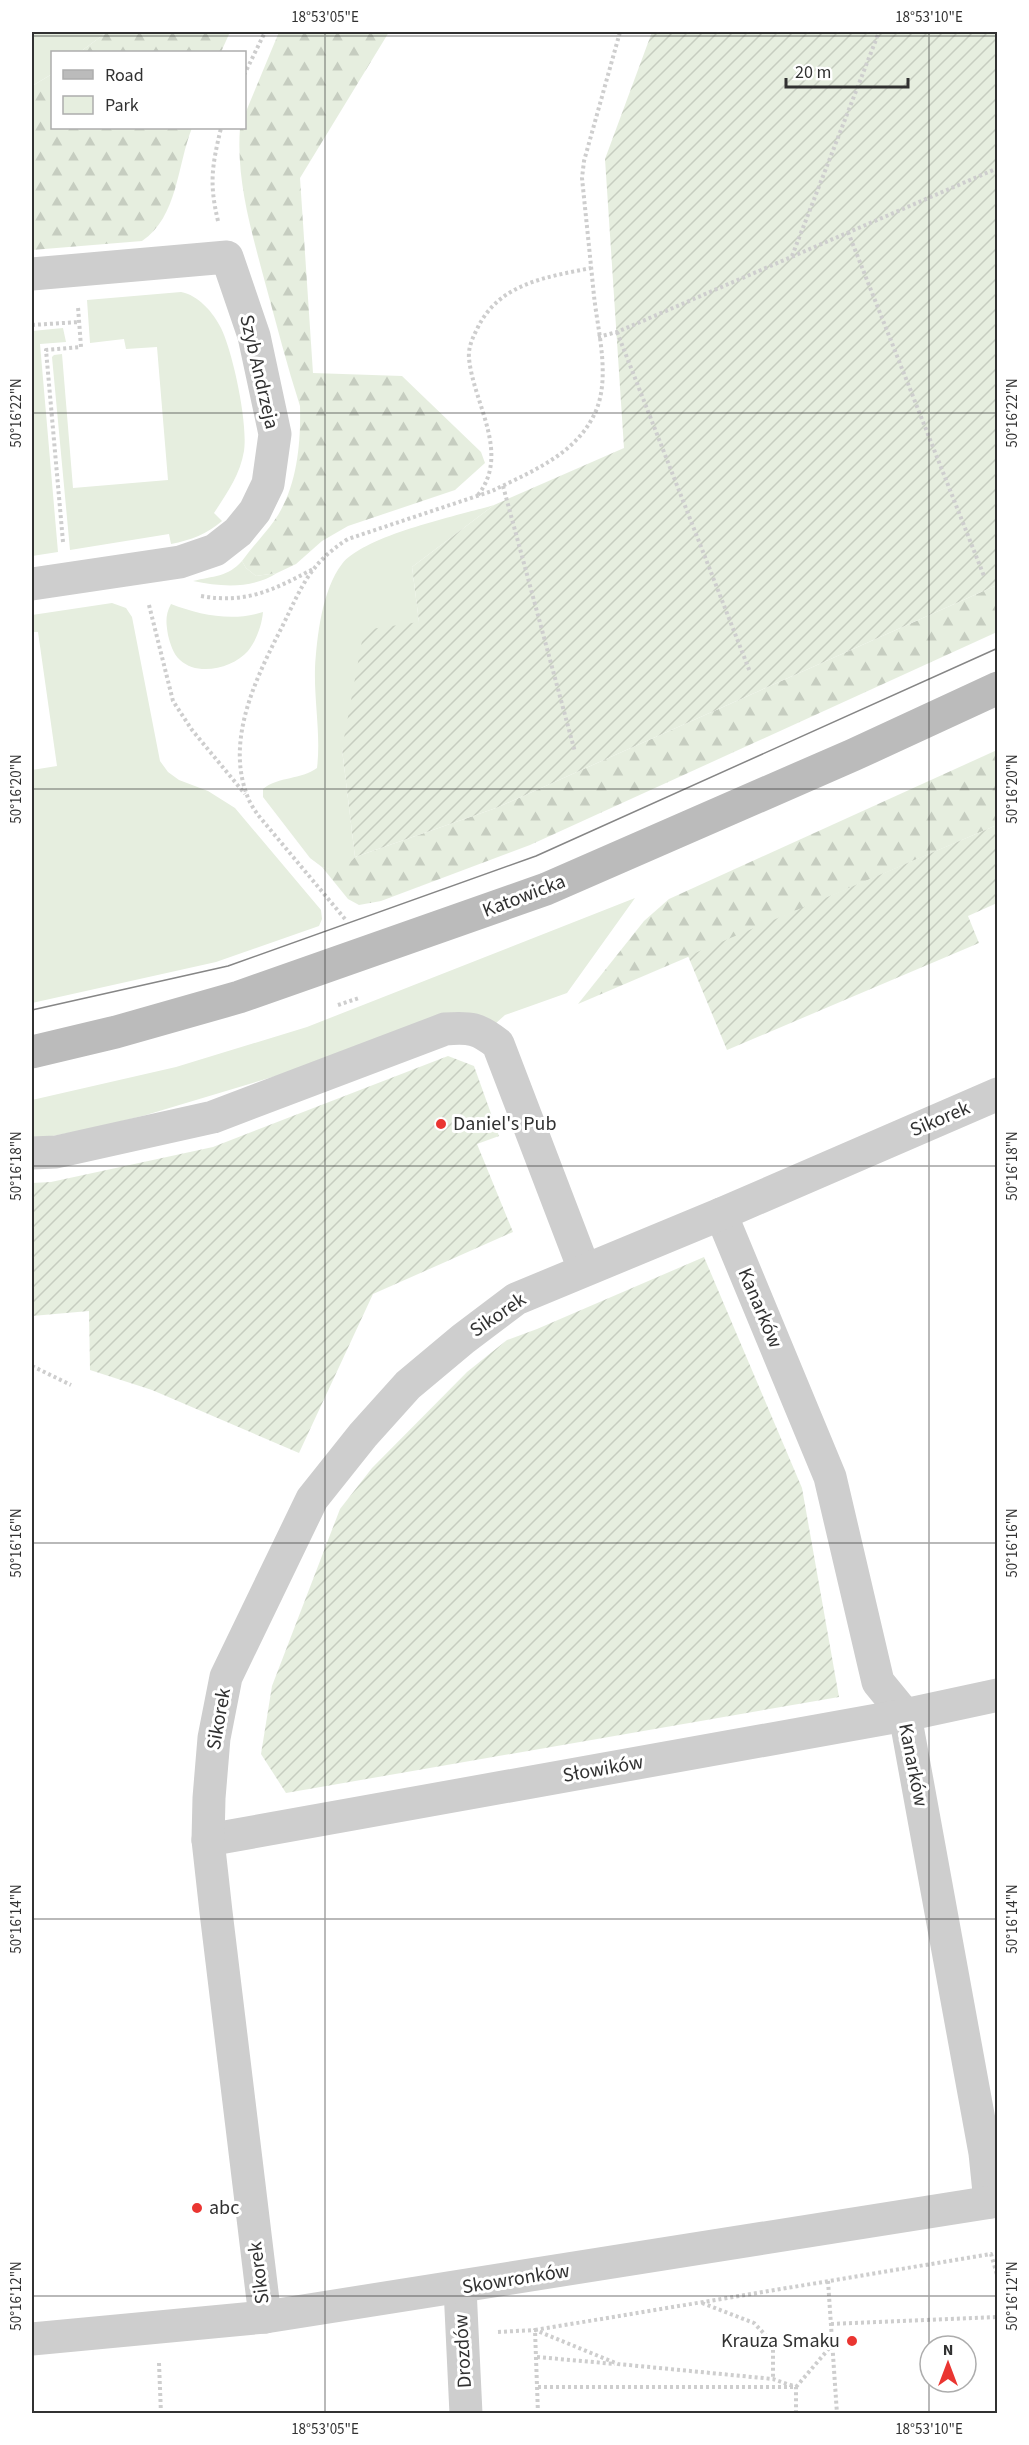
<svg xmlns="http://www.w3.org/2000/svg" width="1029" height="2445" viewBox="0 0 1029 2445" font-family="'Source Sans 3',sans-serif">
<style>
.green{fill:#e6eedf}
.forest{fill:url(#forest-firs)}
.garden{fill:url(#garden-furrows)}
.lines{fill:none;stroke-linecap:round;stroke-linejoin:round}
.path{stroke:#cecece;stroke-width:4;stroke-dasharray:3 3;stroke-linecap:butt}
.street{stroke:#cecece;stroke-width:33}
.secondary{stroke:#bbb;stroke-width:33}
.tram{stroke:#868686;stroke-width:1.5}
.ticks{fill:none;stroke:#313131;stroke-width:1.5;stroke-opacity:0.45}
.poi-dot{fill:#ea3531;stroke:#fff;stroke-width:2}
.labels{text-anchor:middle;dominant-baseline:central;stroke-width:6;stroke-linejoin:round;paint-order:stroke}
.street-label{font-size:20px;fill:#313131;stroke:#fff}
.poi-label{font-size:20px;fill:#313131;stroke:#fff;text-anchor:start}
.neatline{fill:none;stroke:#313131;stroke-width:2}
.ticks-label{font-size:15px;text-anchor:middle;fill:#313131}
</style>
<defs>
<pattern id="forest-firs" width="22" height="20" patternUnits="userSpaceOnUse" patternTransform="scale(1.5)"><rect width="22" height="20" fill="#e6eedf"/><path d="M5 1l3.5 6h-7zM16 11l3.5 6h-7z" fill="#c6cdc0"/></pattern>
<pattern id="garden-furrows" width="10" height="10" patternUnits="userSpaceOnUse" patternTransform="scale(1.5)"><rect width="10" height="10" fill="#e6eedf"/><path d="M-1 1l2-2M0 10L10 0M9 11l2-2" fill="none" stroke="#c6cdc0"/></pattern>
</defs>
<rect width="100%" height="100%" fill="#fff"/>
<g class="green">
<path d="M32 32H107L80 52H52V74L32 86Z"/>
<path d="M181 292C198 295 213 312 221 328 233 353 248 423 244 451 240 475 227 493 214 513L222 521C207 534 191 540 171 544L169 534 70 550 52 357 54 355 62 354 73 488 168 480 157 347 126 349 124 339 90 343 87 300Z"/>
<path d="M63 328 66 342 40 344 58 552 32 556V331Z"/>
<path d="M494 505 412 567 419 622 342 749 355 857 347 867 337 871 322 867 310 858 263 797V789C279 776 301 780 317 768 321 735 314 702 315 668 317 636 322 590 342 564 365 535 457 516 494 505Z"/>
<path d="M242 561 246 568 256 576 277 573C252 589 222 587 193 581 213 576 228 577 242 561Z"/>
<path d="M112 603 126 608 132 617 160 761 168 772 179 780 208 791 235 808 321 910 322 919 319 926 216 962 32 1003V770L57 766 38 632H32V615Z"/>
<path d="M171 604C200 615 232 622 263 612 262 625 256 641 248 651 233 668 198 677 180 660 173 654 170 643 168 635 166 623 165 615 171 604Z"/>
<path d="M635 898 567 993 505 1015 495 1024 279 1075 146 1115 94 1128 32 1140V1100L176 1067 307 1027Z"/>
</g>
<g class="forest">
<path d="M107 32H230L221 52H80Z"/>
<path d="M279 32H389L300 178 313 373 402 376 481 452 485 463 455 490 348 526 322 541 296 564 277 573 256 576 246 568 242 561C252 547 264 535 274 521 297 489 301 444 300 406 287 366 277 326 266 286 252 233 236 182 240 128H244L245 114Z"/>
<path d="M52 74V128H192C177 165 178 217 142 241L32 250V86Z"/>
<path d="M997 585V632L530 845 381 901 359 905 348 899 322 867C338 871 344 870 355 857L496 808Z"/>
<path d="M997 750V825L578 1004 644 921 669 899Z"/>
</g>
<g class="garden">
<path d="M652 32H997V585L496 808 355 857 342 749 364 630 419 622 412 567 494 505 624 448 605 159Z"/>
<path d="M997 825V903L968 916 979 943 727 1050 688 956Z"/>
<path d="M448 1056 474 1066 499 1136 477 1144 513 1232 373 1294 299 1453 152 1390 90 1370 89 1311 32 1316V1183L51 1182 213 1147Z"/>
<path d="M704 1257 802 1488 839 1697 286 1793 261 1754 272 1686 340 1509 372 1468 467 1372 507 1340 537 1329Z"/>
</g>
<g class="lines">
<g class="path">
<path d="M244 75 265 32"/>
<path d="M218 221C209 183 212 166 221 128"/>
<path d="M848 232 984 576"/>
<path d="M792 256 879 32"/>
<path d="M32 325 79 322"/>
<path d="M617 332 750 672"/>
<path d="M598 337 617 332 998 168"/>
<path d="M503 486 575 752"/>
<path d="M478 495C511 453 473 403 469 358 468 347 473 337 478 327 500 283 547 277 591 268"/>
<path d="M63 542 46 350 81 347 78 307"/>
<path d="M201 596C246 604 274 590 313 569"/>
<path d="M149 605 173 701 192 730 245 794"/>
<path d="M345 919 258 815C254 809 249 802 247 795 225 738 258 674 283 625 302 586 310 563 348 539L492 491C528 473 573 456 593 417 612 382 598 333 594 296 590 256 586 217 582 178L584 161 620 32"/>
<path d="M338 1005 359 998"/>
<path d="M32 1366 71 1385"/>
<path d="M828 2281 837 2414"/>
<path d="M702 2303 754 2323 773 2343V2379"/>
<path d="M831 2324 998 2317"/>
<path d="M498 2332 535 2330 618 2364 773 2379 796 2387V2414"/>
<path d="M537 2357 615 2364"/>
<path d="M159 2363 161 2414"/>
<path d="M538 2387H796L832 2345"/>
<path d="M538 2414 535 2330 991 2254 998 2278"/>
</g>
<g class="street">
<path d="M32 274 227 257 254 336 275 434 268 484 255 511 238 532 215 550 180 562 32 584"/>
<path d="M32 1153 56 1152 213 1117 445 1029C470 1027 478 1028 498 1044L584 1269"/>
<path d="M721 1214 830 1477 878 1682 905 1715 985 2153 990 2202"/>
<path d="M208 1840 905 1715 998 1695"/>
<path d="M460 2288 466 2414"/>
<path d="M265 2317 216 1912 208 1840 209 1798 214 1738 226 1677 312 1499 363 1435 408 1385 463 1339 516 1299 721 1214 998 1094"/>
<path d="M32 2339 265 2317 998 2201"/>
</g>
<path class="secondary" d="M32 1052 116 1032 239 997 546 889 853 755 998 688"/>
<path class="tram" d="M32 1010 228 966 536 856 998 648"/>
</g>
<path class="ticks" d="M325 32V2414M929 32V2414M32 36H998M32 413H998M32 789H998M32 1166H998M32 1543H998M32 1919H998M32 2296H998"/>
<g class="poi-dot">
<circle cx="441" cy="1124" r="6"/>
<circle cx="197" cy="2208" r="6"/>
<circle cx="852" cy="2341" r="6"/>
</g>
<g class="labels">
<g class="street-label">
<text transform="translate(259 372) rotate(77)">Szyb Andrzeja</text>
<text transform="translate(524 896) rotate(-21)">Katowicka</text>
<text transform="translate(940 1119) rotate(-23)">Sikorek</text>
<text transform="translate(760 1308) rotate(67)">Kanarków</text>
<text transform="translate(498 1315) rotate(-34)">Sikorek</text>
<text transform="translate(219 1719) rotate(-80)">Sikorek</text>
<text transform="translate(913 1765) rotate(79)">Kanarków</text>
<text transform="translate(603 1769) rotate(-10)">Słowików</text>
<text transform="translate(259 2273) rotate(-97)">Sikorek</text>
<text transform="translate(516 2279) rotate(-9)">Skowronków</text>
<text transform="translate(463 2351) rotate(-93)">Drozdów</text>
</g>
<g class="poi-label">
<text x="453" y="1124">Daniel's Pub</text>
<text x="209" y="2208">abc</text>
<text x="840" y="2341" text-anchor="end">Krauza Smaku</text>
</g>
</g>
<rect width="1029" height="2445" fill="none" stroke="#ffffff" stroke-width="66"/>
<rect x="51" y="51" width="195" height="78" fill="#ffffff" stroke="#adadad" stroke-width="1.5"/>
<rect x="63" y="70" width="30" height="9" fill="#bbbbbb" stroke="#adadad" stroke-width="1.5"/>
<text x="105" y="81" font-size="18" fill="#313131">Road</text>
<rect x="63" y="96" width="30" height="18" fill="#e6eedf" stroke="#adadad" stroke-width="1.5"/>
<text x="105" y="111" font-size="18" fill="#313131">Park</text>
<g transform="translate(948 2364)"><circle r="28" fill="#ffffff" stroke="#adadad" stroke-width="1.5"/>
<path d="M0-4.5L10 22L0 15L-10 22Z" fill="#ea3531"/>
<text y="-9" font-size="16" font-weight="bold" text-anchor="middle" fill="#313131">N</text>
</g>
<path d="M786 78v9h122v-9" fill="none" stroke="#313131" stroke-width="3"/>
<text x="795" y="78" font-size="18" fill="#313131" stroke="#ffffff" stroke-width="4.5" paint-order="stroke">20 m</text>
<rect x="33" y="33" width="963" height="2379" class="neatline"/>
<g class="ticks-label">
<text x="325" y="22">18°53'05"E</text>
<text x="929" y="22">18°53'10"E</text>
<text transform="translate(16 413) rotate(-90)" y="5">50°16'22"N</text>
<text transform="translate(1012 413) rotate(-90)" y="5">50°16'22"N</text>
<text transform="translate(16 789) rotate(-90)" y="5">50°16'20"N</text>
<text transform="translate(1012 789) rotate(-90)" y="5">50°16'20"N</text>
<text transform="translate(16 1166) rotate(-90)" y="5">50°16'18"N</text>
<text transform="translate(1012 1166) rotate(-90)" y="5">50°16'18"N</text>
<text transform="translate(16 1543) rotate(-90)" y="5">50°16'16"N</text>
<text transform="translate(1012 1543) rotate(-90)" y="5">50°16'16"N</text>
<text transform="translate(16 1919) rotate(-90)" y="5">50°16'14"N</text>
<text transform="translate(1012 1919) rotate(-90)" y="5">50°16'14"N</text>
<text transform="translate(16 2296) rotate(-90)" y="5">50°16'12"N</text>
<text transform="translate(1012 2296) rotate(-90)" y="5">50°16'12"N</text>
<text x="325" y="2434">18°53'05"E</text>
<text x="929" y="2434">18°53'10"E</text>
</g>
</svg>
